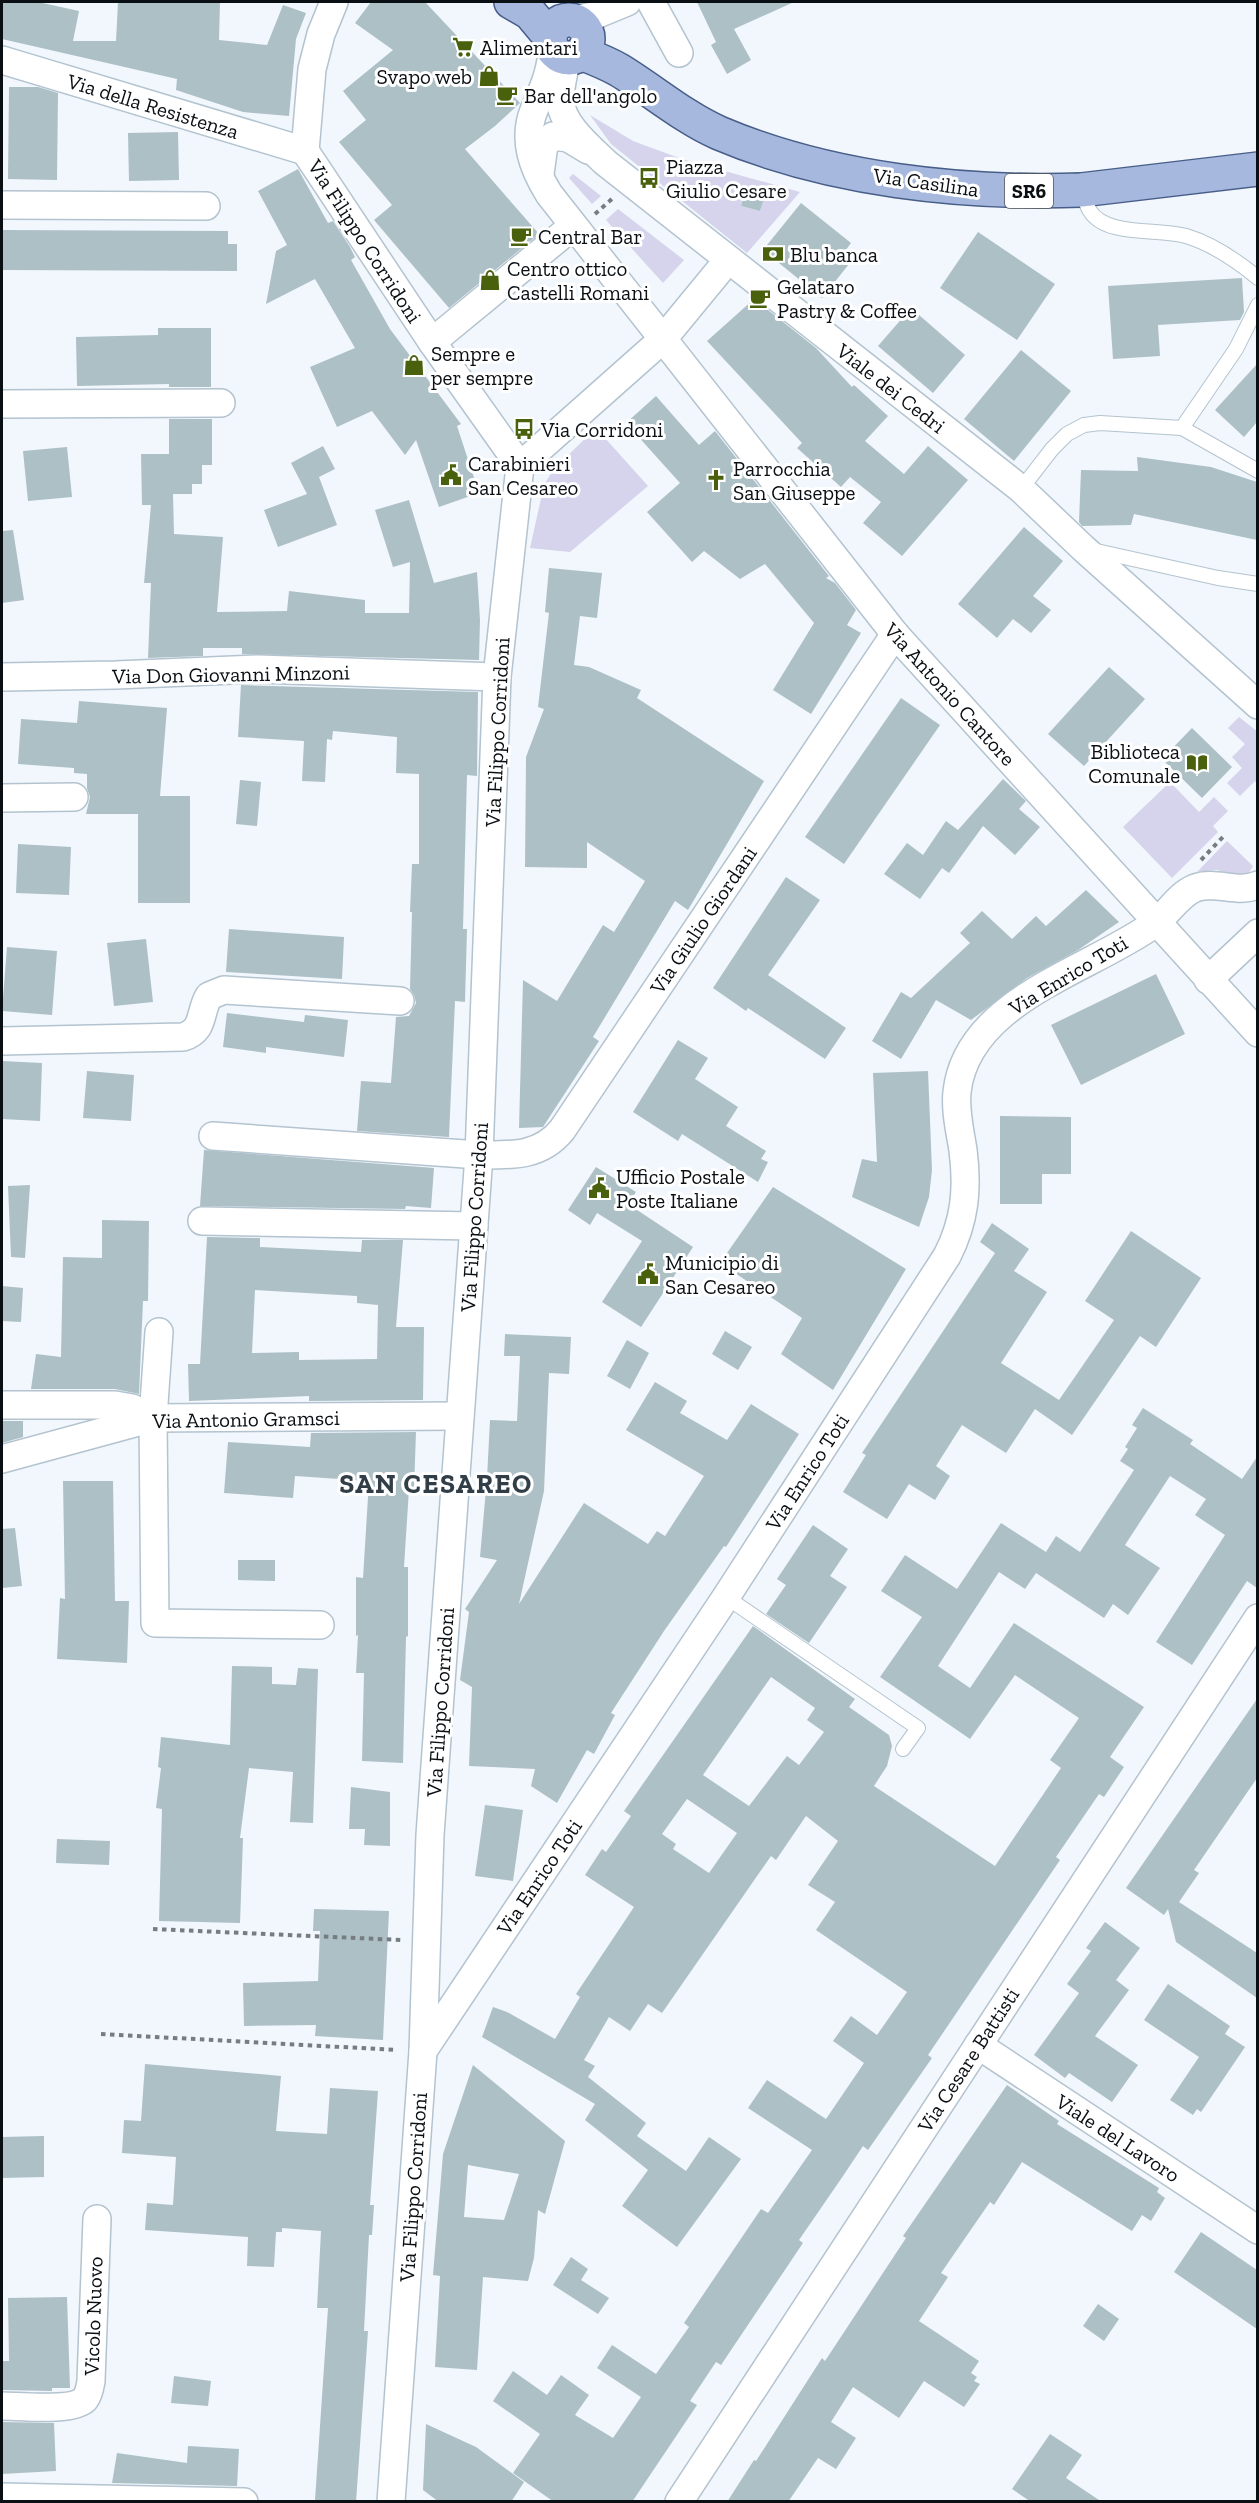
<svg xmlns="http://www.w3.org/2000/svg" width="1259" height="2503" viewBox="0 0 1259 2503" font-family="'Zilla Slab',serif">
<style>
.green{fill:#d5d4ec;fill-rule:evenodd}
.building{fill:#acc0c6;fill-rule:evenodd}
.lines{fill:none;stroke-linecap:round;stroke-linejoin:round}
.lane-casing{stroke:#b3c3cf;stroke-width:16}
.street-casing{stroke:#b3c3cf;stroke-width:30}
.primary-casing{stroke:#485e89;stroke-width:36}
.path{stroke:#767c80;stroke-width:4;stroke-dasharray:4.5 4.5;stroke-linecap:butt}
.lane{stroke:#fff;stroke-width:14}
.street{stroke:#fff;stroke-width:27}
.primary{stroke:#a6b8de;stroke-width:33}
.labels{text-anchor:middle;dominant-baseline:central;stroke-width:6;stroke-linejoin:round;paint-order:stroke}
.shield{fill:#fff;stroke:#54575a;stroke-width:1.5}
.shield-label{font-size:20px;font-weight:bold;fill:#0a0f13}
.poi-label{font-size:21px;fill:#0a0f13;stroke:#fff;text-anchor:start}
.street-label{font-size:21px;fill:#0a0f13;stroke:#fff}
.district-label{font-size:27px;font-weight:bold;letter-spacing:1.5px;fill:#313e48;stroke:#fff}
</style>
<rect width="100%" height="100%" fill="#f1f7fc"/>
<g class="green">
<path d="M590 115 633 141 682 159 800 192 747 253 611 144ZM747 186 765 192 760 211 741 206Z"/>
<path d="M573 174 601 196 592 204 569 178Z"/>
<path d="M618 209 684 260 663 283 606 220Z"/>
<path d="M596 428 648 486 570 552 530 548 544 485 553 470Z"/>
<path d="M1239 717 1258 732 1257 784 1255 781 1240 796 1227 783 1242 768 1232 757 1245 744 1228 728Z"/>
<path d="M1170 782 1199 812 1214 797 1228 811 1213 826 1218 832 1172 878 1123 827Z"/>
<path d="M1227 841 1253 866 1246 878 1217 870 1197 872Z"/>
</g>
<g class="building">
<path d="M2 2H38L79 11 73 41H116L118 2H220L219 40 267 45 283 5 306 13 296 39 289 116 243 112 176 90 177 79 2 39Z"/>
<path d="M371 2H425L520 103 495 126 465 149 539 234 449 308 374 220 392 205 339 142 366 120 343 91 393 50 355 23Z"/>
<path d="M697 2H794L734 29 751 60 727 74 711 45 716 42Z"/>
<path d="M9 87H38L58 93 57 180 8 179Z"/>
<path d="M178 132 179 180 129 181 128 133Z"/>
<path d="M298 169 328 223 333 221 350 247 355 257 351 260 390 329 461 424 457 426 479 493 439 507 416 440 405 455 372 411 337 427 310 367 355 348 315 279 266 304 276 251 287 245 258 191Z"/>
<path d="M747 186 766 192 760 211 741 206Z"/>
<path d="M801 203 851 243 845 251 853 259 822 298 763 250Z"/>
<path d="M2 230 228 231V244H237V271L2 270Z"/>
<path d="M978 232 1055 284 1017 340 940 288Z"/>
<path d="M1242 278 1244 312 1240 320 1158 325 1160 356 1113 359 1108 286Z"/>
<path d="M754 299 816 348 852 387 854 385 888 416 865 441 904 474 928 446 968 480 902 556 863 523 881 502 850 477 841 487 797 448 802 443 707 341Z"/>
<path d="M911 308 965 355 933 393 878 346Z"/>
<path d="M158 328H211V387H169V384L77 386 76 337 158 335Z"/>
<path d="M1021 350 1071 391 1014 461 964 419Z"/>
<path d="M1257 364V422L1244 437 1215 410Z"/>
<path d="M656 396 699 445 715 431 829 576 826 578 835 583 856 610 847 625 861 633 811 714 773 690 814 623 765 564 740 579 704 551 692 562 647 512 680 483 626 423Z"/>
<path d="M169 419H212V465H202V484H192V494H173L174 534 223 537 217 612 287 611 289 591 365 600V613H409L410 562 393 567 375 510 409 500 434 583 477 572 480 620 479 660 242 654V648H203V656L148 658 151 583H144L151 505H142L141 454H169Z"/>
<path d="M323 446 335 469 319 477 337 525 278 547 264 510 307 494 291 463Z"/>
<path d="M67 447 72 497 28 501 23 451Z"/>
<path d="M1137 457 1211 467 1257 482V540L1134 514 1131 525 1082 526 1079 522 1081 470 1138 471Z"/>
<path d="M1024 527 1063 561 1033 596 1051 610 1031 633 1013 619 997 638 958 604Z"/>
<path d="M13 530 24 600 2 603V531Z"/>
<path d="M549 568 602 573 597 618 580 616 574 665 589 667 641 690 637 698 764 781 688 910 675 901 593 1037 599 1041 543 1127 519 1128 523 980 557 1001 603 925 614 932 645 881 587 842V868L525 867 526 757 544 709 538 707 549 613 545 612Z"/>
<path d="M1109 667 1145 699 1084 766 1048 734Z"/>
<path d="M241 685 478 692 477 776 467 775 463 929H467L465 1002 455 1001 449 1137 357 1131 361 1081 391 1083 396 1017 409 1016 416 1003 414 995 410 989 412 912H410L412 864H419V774L396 773 397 737 333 731 332 740 327 739 325 782 302 781 304 741 238 737Z"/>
<path d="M901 698 940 725 844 864 805 837Z"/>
<path d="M79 701 167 708 160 796H190V903H138V814H86L90 797 87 788V774L74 773V768L18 764 21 719 77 723Z"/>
<path d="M1192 728 1232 767 1202 798 1162 759Z"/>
<path d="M1003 779 1026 801 1019 809 1040 827 1015 855 983 826 949 873 942 868 920 899 884 874 907 843 923 855 946 821 958 830Z"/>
<path d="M240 780 261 782 257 826 236 824Z"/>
<path d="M18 844 71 847 69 895 16 893Z"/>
<path d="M786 877 820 900 768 975 846 1028 825 1059 748 1008 746 1011 713 988Z"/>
<path d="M1086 890 1119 922 1078 950 1027 978 971 1020 936 1000 901 1059 872 1041 901 992 911 998 970 943 960 933 982 911 1012 939 1036 916 1046 926Z"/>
<path d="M229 929 344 937 342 979 226 972Z"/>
<path d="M146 939 153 1002 114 1006 107 943Z"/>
<path d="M7 947 57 951 52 1015 2 1011Z"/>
<path d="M1156 974 1185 1034 1081 1085 1051 1025Z"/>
<path d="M227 1013 304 1022 305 1015 348 1020 344 1057 266 1047V1053L223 1047Z"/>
<path d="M678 1040 708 1058 695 1079 738 1107 726 1126 766 1151 761 1159 768 1162 758 1182 682 1134 678 1141 633 1112Z"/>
<path d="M2 1061 42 1063 40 1121 2 1119Z"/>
<path d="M87 1071 134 1075 131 1121 83 1118Z"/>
<path d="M928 1071 932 1170 929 1197 919 1227 852 1197 862 1159 877 1162 873 1073Z"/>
<path d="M1000 1116 1071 1117V1174H1042V1204H1000Z"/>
<path d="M204 1150 434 1168 431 1208 406 1206 405 1209 200 1206Z"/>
<path d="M596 1167 636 1192 628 1204 693 1247 641 1327 602 1302 642 1241 597 1213 590 1225 568 1210Z"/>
<path d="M30 1185 25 1258 11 1257 8 1186Z"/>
<path d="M773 1187 906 1269 833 1390 781 1354 802 1318 720 1263Z"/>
<path d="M102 1220 149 1221 148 1301H143L139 1394 115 1389H31L36 1354 61 1357 63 1257 102 1258Z"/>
<path d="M992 1223 1029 1249 1014 1271 1047 1292 1001 1363 1059 1400 1114 1320 1085 1301 1131 1231 1201 1278 1156 1347 1140 1336 1072 1435 1035 1409 1006 1453 962 1425 936 1466 950 1476 935 1500 909 1484 887 1519 843 1492 866 1455 862 1453 995 1253 980 1242Z"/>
<path d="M207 1237 260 1238V1247L361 1252 362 1240H403L396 1327H424L423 1400 309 1401V1396L189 1401 188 1364H200ZM255 1290 357 1296V1303L378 1305 377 1359 299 1360V1352L252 1353Z"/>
<path d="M2 1286 23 1288 21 1322 2 1321Z"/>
<path d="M725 1331 752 1347 738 1370 712 1354Z"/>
<path d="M505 1334 571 1337 569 1374 549 1373 544 1491 519 1604 584 1503 648 1544 657 1531 665 1536 704 1476 626 1430 655 1382 687 1401 680 1413 727 1440 751 1404 799 1434 726 1547 724 1546 664 1631 611 1713 615 1715 594 1754 587 1750 557 1803 531 1786 535 1769 469 1766 472 1687 460 1680 469 1612 465 1609 497 1560 480 1557 487 1478 490 1420 517 1421 520 1356H504Z"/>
<path d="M627 1340 649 1353 630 1389 607 1376Z"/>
<path d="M1143 1408 1193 1440 1190 1444 1242 1479 1257 1457V1588L1247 1581 1192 1665 1156 1642 1225 1535 1195 1515 1206 1499 1170 1476 1125 1545 1160 1568 1128 1615 1113 1604 1104 1618 1036 1573 1025 1589 999 1572 938 1666 970 1688 1014 1623 1144 1707 1110 1757 1124 1767 1104 1797 1099 1794 1056 1857 1060 1860 928 2055 932 2058 868 2150 863 2146 843 2176 799 2240 803 2243 721 2365 716 2362 690 2401 697 2405 632 2502H554L513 2473 540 2434 493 2401 513 2371 547 2395 561 2375 589 2395 575 2415 613 2438 641 2397 597 2368 612 2345 656 2374 689 2327 684 2323 761 2209 768 2213 812 2150 748 2108 767 2080 826 2119 864 2063 833 2041 851 2016 877 2035 907 1992 816 1930 835 1902 808 1885 838 1841 806 1816 776 1860 771 1856 662 2013 648 2004 630 2031 609 2017 584 2060 595 2066 588 2077 646 2123 637 2136 686 2171 709 2137 741 2159 677 2247 622 2206 648 2170 585 2120 595 2104 482 2037 493 2007 507 2012 555 2039 580 1997 576 1994 634 1907 585 1875 602 1849 606 1852 631 1816 624 1811 753 1626 855 1699 849 1707 889 1735 892 1746 887 1766 874 1786 995 1866 1061 1768 1050 1760 1079 1718 1015 1675 970 1739 880 1677 922 1617 881 1591 905 1555 957 1589 1001 1523 1046 1552 1056 1536 1080 1552 1134 1470 1120 1461 1128 1449 1125 1447 1137 1428 1132 1425ZM771 1677 815 1708 807 1720 824 1732 799 1765 787 1756 749 1806 703 1775ZM687 1799 737 1833 709 1873 673 1849 676 1844 662 1834Z"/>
<path d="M2 1421H23V1437L2 1443Z"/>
<path d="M416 1432 414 1489H409L404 1567H408V1636L406 1637 403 1763 362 1761 364 1673H356L358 1635 356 1636V1577L363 1578 369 1481 295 1476 293 1498 224 1493 228 1442 310 1447 311 1433Z"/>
<path d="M63 1481H113L115 1601H129L127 1663 57 1659 60 1598 65 1599Z"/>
<path d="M813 1525 848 1549 830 1576 847 1587 809 1643 766 1614 786 1585 777 1579Z"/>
<path d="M15 1528 22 1586 2 1588V1529Z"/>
<path d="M238 1560H275V1581L238 1580Z"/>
<path d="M232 1666 272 1667V1684L296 1685 298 1668 318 1669 313 1823 290 1822 293 1772 249 1768 240 1838H243L240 1923 159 1921 162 1809 156 1808 161 1768 158 1767 161 1737 230 1745Z"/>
<path d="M1257 1699V1778L1194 1870 1199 1873 1179 1902 1257 1953V1998L1176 1942 1168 1909 1164 1915 1126 1888Z"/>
<path d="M351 1787 390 1792V1846L364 1845 365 1829H349Z"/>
<path d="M485 1805 523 1810 513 1881 475 1876Z"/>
<path d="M57 1839 110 1841 109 1865 56 1863Z"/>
<path d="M314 1909 389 1911 383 2040 315 2036 316 2025 244 2026 243 1983 318 1981 320 1931H313Z"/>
<path d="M1105 1922 1140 1948 1116 1980 1129 1990 1095 2036 1138 2065 1112 2102 1069 2073 1065 2078 1034 2055 1079 1993 1067 1984 1091 1951 1086 1948Z"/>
<path d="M1168 1984 1230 2026 1225 2034 1245 2047 1201 2112 1197 2109 1193 2115 1170 2100 1199 2057 1144 2020Z"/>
<path d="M145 2064 281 2076 276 2131 327 2134 330 2088 378 2091 370 2205H374L372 2235H369L364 2331H368L356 2502 315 2500 328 2308H317L321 2231 282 2228V2232H276L274 2267 247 2266 248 2237 145 2230 147 2203 173 2205 176 2157 122 2153 124 2120 141 2121Z"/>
<path d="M473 2065 565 2141 545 2214 538 2210 534 2258 528 2281 483 2277 477 2370 435 2367 440 2276 433 2275 443 2154ZM468 2165 519 2174 504 2220 464 2217Z"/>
<path d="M1007 2085 1059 2121 1057 2124 1159 2188 1157 2192 1165 2198 1151 2221 1142 2215 1132 2231 1022 2162 994 2205 990 2202 941 2273 948 2277 919 2321 979 2361 971 2373 977 2377 974 2381 980 2384 964 2407 924 2381 899 2418 853 2387 831 2422 856 2438 836 2469 818 2458 788 2502H727L754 2460 756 2461 822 2358 825 2361 906 2238 903 2236Z"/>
<path d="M44 2136V2177L2 2178V2137Z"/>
<path d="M1201 2232 1257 2270V2329L1174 2272Z"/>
<path d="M571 2257 588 2269 581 2280 609 2298 598 2314 553 2285Z"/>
<path d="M67 2297 70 2388H52V2391L2 2390V2361H9L8 2298Z"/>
<path d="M1098 2304 1119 2319 1104 2341 1083 2326Z"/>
<path d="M174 2376 211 2381 208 2406 171 2403Z"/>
<path d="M2 2422 54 2423 56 2471 2 2474Z"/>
<path d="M426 2424 476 2447 524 2482 511 2502H439L423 2490Z"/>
<path d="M1050 2434 1082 2455 1066 2478 1102 2502H1031L1012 2489Z"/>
<path d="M188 2446 239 2449 237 2486 112 2483 117 2453 187 2463Z"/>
</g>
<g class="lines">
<defs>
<g id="lane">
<path d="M1081 190C1084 197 1086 205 1090 211 1106 237 1158 228 1186 236 1213 244 1236 260 1258 278"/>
<path d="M1182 428 1236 349 1258 305"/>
<path d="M1021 489 1052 449 1067 434 1084 425 1100 423 1182 428 1258 471"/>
<path d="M1092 550 1218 578 1258 584"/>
<path d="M726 1597 918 1728 903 1749"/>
</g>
<g id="street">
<path d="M334 2 321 34 312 69 305 151 432 342 520 466 497 677 479 1155 430 1835 423 2051 391 2502"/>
<path d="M651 2 679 53"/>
<path d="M573 20 593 16 627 2"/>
<path d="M552 47C552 70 543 89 534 110 522 140 533 168 549 194L895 634 1258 1033"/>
<path d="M2 60 305 151"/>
<path d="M566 61C564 73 560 87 560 99 561 124 589 147 606 163L1021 489 1083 548 1258 705"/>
<path d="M540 174 544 145 553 136 568 138 588 150"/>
<path d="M2 205 206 206"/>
<path d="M432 342 573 226"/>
<path d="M2 404 221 403"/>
<path d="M520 466 663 339 728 260"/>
<path d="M2 677 116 675 258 669 497 677"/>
<path d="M2 798 74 797"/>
<path d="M1208 980 1258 933"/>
<path d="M2 1041 183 1037C205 1031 199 1012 209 996L224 990 400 1001"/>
<path d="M213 1136 479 1155C511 1155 540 1157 562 1130L895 634"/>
<path d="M202 1221 474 1226"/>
<path d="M159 1332 153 1418 155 1623 320 1625"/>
<path d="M2 1405H115L132 1408 153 1418"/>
<path d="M2 1459 153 1418 460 1416"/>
<path d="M978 2045 1258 2230"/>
<path d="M423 2051 726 1597 947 1256C965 1221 968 1189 963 1150 960 1131 955 1111 957 1092 967 1000 1091 970 1154 924 1169 913 1178 895 1195 888 1216 880 1237 894 1258 885"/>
<path d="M2 2406C19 2406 73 2412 85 2399 89 2394 90 2387 91 2381L97 2219"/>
<path d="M2 2497 244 2502"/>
<path d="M679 2502 1258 1618"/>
</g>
<g id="primary">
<path d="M511 2 530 13 550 37"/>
<circle cx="569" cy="39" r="19"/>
<path d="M581 53C594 58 607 63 619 70 652 90 683 117 719 133 830 180 962 194 1081 190L1258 169"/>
</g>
</defs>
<use href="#lane" class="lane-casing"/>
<use href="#street" class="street-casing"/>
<use href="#primary" class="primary-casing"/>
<g class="path">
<path d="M595 214 612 199"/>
<path d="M1201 860 1223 837"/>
<path d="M153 1929 401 1940"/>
<path d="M101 2034 397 2050"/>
</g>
<use href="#lane" class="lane"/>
<use href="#street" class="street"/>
<use href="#primary" class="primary"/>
</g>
<defs>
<symbol id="supermarket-bare" viewBox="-9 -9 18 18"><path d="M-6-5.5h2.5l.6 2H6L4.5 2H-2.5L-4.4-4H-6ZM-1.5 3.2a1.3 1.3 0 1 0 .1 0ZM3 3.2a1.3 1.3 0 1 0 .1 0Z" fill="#49600c" stroke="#fff" stroke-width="2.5" paint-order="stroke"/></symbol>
<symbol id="shop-bare" viewBox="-9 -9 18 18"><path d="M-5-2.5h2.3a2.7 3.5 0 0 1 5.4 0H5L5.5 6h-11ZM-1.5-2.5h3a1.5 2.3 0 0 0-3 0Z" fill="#49600c" stroke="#fff" stroke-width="2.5" paint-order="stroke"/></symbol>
<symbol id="cafe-bare" viewBox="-9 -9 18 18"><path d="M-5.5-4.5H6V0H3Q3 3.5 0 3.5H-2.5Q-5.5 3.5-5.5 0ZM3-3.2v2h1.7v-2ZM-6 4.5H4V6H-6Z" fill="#49600c" stroke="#fff" stroke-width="2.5" paint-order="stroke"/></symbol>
<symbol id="bus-bare" viewBox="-9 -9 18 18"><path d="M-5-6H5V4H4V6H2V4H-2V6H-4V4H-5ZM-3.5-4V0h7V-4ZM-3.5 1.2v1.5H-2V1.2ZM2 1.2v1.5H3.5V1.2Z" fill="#49600c" stroke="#fff" stroke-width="2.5" paint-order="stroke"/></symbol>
<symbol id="bank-bare" viewBox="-9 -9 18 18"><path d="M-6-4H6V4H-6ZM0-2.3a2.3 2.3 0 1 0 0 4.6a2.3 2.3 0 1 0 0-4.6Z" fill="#49600c" stroke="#fff" stroke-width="2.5" paint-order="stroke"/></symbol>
<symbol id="civic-bare" viewBox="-9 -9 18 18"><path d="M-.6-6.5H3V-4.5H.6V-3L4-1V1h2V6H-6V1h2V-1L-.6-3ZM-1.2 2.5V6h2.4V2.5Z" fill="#49600c" stroke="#fff" stroke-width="2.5" paint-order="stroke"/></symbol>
<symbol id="church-bare" viewBox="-9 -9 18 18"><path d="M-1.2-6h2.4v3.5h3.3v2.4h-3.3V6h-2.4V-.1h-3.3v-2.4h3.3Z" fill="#49600c" stroke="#fff" stroke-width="2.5" paint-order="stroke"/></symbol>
<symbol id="library-bare" viewBox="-9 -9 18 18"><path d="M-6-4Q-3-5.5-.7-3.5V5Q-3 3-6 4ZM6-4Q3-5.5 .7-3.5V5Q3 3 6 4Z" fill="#49600c" stroke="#fff" stroke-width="2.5" paint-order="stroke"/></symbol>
</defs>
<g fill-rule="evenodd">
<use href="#supermarket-bare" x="448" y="32" width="30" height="30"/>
<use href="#shop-bare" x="474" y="61" width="30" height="30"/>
<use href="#cafe-bare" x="492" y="80" width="30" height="30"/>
<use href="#bus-bare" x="634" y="163" width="30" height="30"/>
<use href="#cafe-bare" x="506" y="221" width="30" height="30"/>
<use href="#bank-bare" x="758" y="239" width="30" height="30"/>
<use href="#shop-bare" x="475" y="265" width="30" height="30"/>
<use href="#cafe-bare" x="745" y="283" width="30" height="30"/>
<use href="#shop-bare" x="399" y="350" width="30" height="30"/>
<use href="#bus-bare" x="509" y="414" width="30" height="30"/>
<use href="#civic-bare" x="436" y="460" width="30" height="30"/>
<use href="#church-bare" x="701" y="465" width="30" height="30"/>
<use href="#library-bare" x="1182" y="748" width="30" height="30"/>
<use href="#civic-bare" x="584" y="1173" width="30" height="30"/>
<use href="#civic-bare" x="633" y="1259" width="30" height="30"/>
</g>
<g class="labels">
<rect class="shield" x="1005" y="174" width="48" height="34" rx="4.5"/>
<g class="shield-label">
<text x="1029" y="191">SR6</text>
</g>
<g class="poi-label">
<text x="480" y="47">Alimentari</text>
<text x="472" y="76" text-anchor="end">Svapo web</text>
<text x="524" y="95">Bar dell'angolo</text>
<text x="666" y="166">Piazza<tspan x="666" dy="24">Giulio Cesare</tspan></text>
<text x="538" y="236">Central Bar</text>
<text x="790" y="254">Blu banca</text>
<text x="507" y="268">Centro ottico<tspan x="507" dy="24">Castelli Romani</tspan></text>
<text x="777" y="286">Gelataro<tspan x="777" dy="24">Pastry &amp; Coffee</tspan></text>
<text x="431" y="353">Sempre e<tspan x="431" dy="24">per sempre</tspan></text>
<text x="541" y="429">Via Corridoni</text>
<text x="468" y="463">Carabinieri<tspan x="468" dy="24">San Cesareo</tspan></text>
<text x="733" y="468">Parrocchia<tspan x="733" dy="24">San Giuseppe</tspan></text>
<text x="1180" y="751" text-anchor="end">Biblioteca<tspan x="1180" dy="24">Comunale</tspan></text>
<text x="616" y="1176">Ufficio Postale<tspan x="616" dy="24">Poste Italiane</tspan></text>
<text x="665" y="1262">Municipio di<tspan x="665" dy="24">San Cesareo</tspan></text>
</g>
<g class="street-label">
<text transform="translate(153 106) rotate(17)">Via della Resistenza</text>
<text transform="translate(926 182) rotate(8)">Via Casilina</text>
<text transform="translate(365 241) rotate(57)">Via Filippo Corridoni</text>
<text transform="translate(891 388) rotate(38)">Viale dei Cedri</text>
<text transform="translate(231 674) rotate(-1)">Via Don Giovanni Minzoni</text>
<text transform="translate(950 694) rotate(48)">Via Antonio Cantore</text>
<text transform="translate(497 732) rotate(-87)">Via Filippo Corridoni</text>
<text transform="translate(703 920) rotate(-56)">Via Giulio Giordani</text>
<text transform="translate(1068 975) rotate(-31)">Via Enrico Toti</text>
<text transform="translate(474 1217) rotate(-86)">Via Filippo Corridoni</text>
<text transform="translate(246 1419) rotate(-1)">Via Antonio Gramsci</text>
<text transform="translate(807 1472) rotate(-57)">Via Enrico Toti</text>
<text transform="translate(440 1702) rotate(-86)">Via Filippo Corridoni</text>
<text transform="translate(539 1877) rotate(-56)">Via Enrico Toti</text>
<text transform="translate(968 2060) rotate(-57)">Via Cesare Battisti</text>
<text transform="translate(1118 2138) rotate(33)">Viale del Lavoro</text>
<text transform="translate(413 2187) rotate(-86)">Via Filippo Corridoni</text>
<text transform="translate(93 2316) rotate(-88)">Vicolo Nuovo</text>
</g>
<g class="district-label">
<text x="436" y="1484">SAN CESAREO</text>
</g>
</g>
<rect width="1259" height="2503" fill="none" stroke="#0a0f13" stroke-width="6"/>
</svg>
